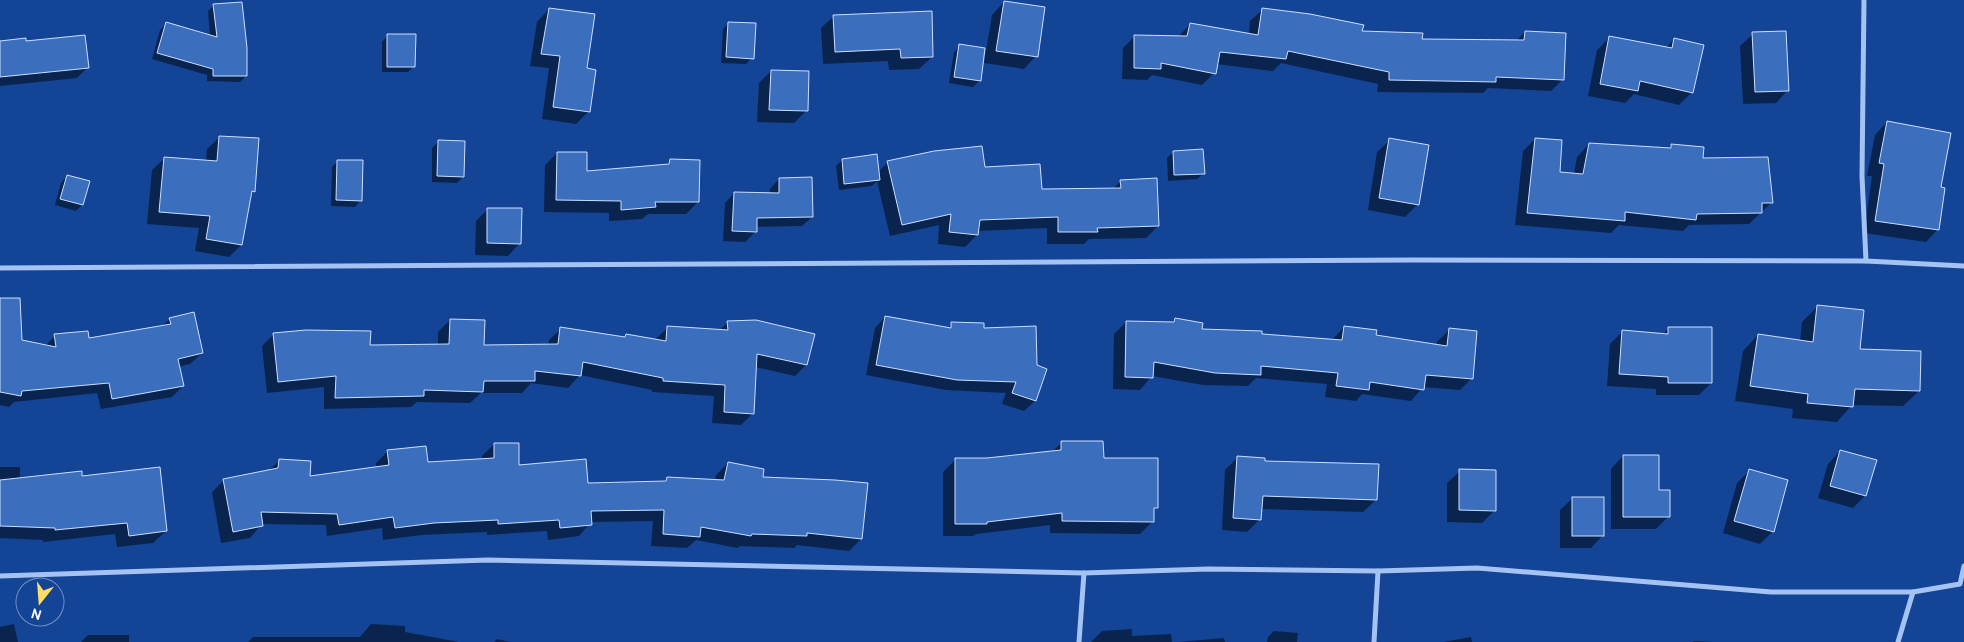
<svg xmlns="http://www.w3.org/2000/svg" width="1964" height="642" viewBox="0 0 1964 642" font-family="Cabin,sans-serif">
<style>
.shadow{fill:#0007}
.building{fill:#3c6ebe;stroke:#ccdffd}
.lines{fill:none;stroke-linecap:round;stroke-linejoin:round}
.street{stroke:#a4c3f2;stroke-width:5}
</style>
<rect width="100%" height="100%" fill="#134496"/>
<g class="shadow">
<path d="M1004 2 1036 56 1024 69 984 63 992 15Z"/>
<path d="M214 5 246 76 240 82 207 81V75L152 59 160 30 166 24 210 36 208 11Z"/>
<path d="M549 9 586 69 589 111 576 124 542 119 549 68 530 66 537 22Z"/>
<path d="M1262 10 1361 32 1421 40 1516 41 1525 32 1563 79 1551 91 1488 88 1483 93 1377 92 1378 84 1281 63 1273 71 1216 64 1214 73 1202 85 1152 75 1147 80 1122 79 1123 48 1135 36 1178 37 1190 24 1249 34 1250 21Z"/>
<path d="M834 16 932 57 919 69 889 70 888 61 823 64 821 28Z"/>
<path d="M729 23 752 58 746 64 721 63 723 29Z"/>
<path d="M1753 34 1788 90 1776 103 1743 104 1740 46Z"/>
<path d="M388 35 414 66 408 72H382V42Z"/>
<path d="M1609 38 1666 48 1674 39 1692 92 1679 105 1634 94 1625 103 1588 96 1597 50Z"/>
<path d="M0 42 25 43 87 68 77 78 0 86Z"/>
<path d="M960 46 979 81 973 87 949 83 954 52Z"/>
<path d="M771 71 806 111 794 123 757 122 759 83Z"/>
<path d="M1887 122 1940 188 1938 229 1926 242 1864 233 1872 176H1867L1875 135Z"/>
<path d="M220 137 254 191 250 196 241 245 229 257 195 251 199 228 147 224 152 170 165 158 206 161 207 149Z"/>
<path d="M1535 139 1559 173 1574 174 1577 157 1589 144 1668 149 1671 145 1701 159 1771 203 1749 224 1689 225 1683 231 1619 225 1611 233 1515 225 1523 151Z"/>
<path d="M1390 140 1418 204 1405 217 1368 210 1377 152Z"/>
<path d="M438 142 463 177 457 183 432 182V148Z"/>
<path d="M1173 152 1204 173 1197 179 1168 181 1167 158Z"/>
<path d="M557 153 585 172 665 166 670 161 698 202 686 214H648L642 219 609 221V213L544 212 545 165Z"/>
<path d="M842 160 877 173 888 162 983 168 1040 190 1113 189 1121 181 1158 226 1146 238 1089 239 1084 244H1047V228L978 231 977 235 965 247 938 244 939 225 890 236 877 181 872 186 839 190 836 166Z"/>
<path d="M338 161 361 200 355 207 331 206 332 167Z"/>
<path d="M67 176 88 182 82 205 76 211 55 205 61 183Z"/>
<path d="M779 179 812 217 802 226 755 227V232L745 242 723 241 725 203 734 193 770 194V189Z"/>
<path d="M488 209 520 243 508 256 475 255 476 221Z"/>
<path d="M1818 306 1858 350 1919 391 1903 406 1852 405 1837 422 1792 418 1793 409 1735 401 1743 351 1758 335 1800 342 1802 322Z"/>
<path d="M885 317 947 329 952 324 983 329 1036 366 1045 369 1035 401 1024 411 1002 404 1006 393 946 390 866 375 875 328Z"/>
<path d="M170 319 202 353 190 364 178 367 183 386 172 397 101 409 97 393 14 402 9 407 0 405V337L45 346 55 336 88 340 162 326Z"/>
<path d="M1175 319 1201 330 1332 340 1344 327 1374 337 1437 346V342L1449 330 1472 378 1460 390 1423 387 1411 401 1362 394 1356 401 1325 397 1327 384 1256 378 1248 386 1203 385 1152 376 1140 390 1113 389 1114 334 1126 322 1171 323Z"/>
<path d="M450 320 483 347 548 346 549 340 561 329 655 340 667 328 719 331 728 322 806 365 795 376 755 367 753 413 741 425 712 423 714 396 652 392V390L580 375 568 388 531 383 522 393H481L470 403 417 402 411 407 324 409V387L267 393 262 346 274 334 369 347 438 346V332Z"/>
<path d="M1668 329 1711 383 1699 395H1656V389L1607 386 1610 344 1623 331 1662 335Z"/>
<path d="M1062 442 1102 460 1156 508 1152 512V522L1140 534 1050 533V525L976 534 973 536H943V472L956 459H987L1052 452Z"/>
<path d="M494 444 518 467 587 484 663 482 667 478 715 481 716 475 728 463 761 479 861 539 849 551 797 545 794 548 740 546 738 548 696 540 687 548 651 546 653 521 591 522 579 536 548 540 547 531 487 535V532L421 535 383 540 382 528 327 536 326 525 262 524 250 538 221 543 212 492 224 480 268 471 279 461 309 478 376 468V463L388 451 427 463 482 460V456Z"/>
<path d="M1840 451 1875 461 1865 496 1853 508 1818 498 1828 464Z"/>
<path d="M1623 456 1658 491 1669 516 1656 529H1611V469Z"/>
<path d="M1238 457 1263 462 1376 500 1363 512 1261 509 1260 519 1247 532 1222 530 1225 470Z"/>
<path d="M0 467H20V479L166 531 153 543 117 547 115 534 43 542V540L0 538Z"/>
<path d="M1750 470 1773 531 1760 544 1723 533 1737 483Z"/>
<path d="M1460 471 1495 510 1482 523 1447 522V483Z"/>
<path d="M1573 498 1603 535 1591 548H1560V510Z"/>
<path d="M14 624 18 642H0V627Z"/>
<path d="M371 624 405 626V632L459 642H248L253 637H360Z"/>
<path d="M1132 629V636L1171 634 1172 642H1091L1102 631Z"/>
<path d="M1274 631 1298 633 1297 642H1267L1268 637Z"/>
<path d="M88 635H129V642H81Z"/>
<path d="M1471 637 1472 642H1443Z"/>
<path d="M1224 638 1225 642H1178Z"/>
<path d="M497 639 510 642H494Z"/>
<path d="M1694 641 1713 642H1693Z"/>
</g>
<g class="building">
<path d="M1004 1 1045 7 1038 57 996 51Z"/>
<path d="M242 2 247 48V76H213V69L157 53 166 22 217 37 213 4Z"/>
<path d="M549 8 595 14 587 68 596 70 590 112 553 107 560 56 541 54Z"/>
<path d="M1262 8 1310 14 1364 25 1362 31 1423 33 1422 39 1524 40 1525 31 1566 33 1564 80 1496 77V82L1389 80V72L1288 51 1286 59 1220 52 1216 74 1161 63V69L1134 68V35L1187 36 1190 23 1258 35Z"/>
<path d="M932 11 933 57 901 58 900 49 835 52 833 15Z"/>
<path d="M728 22 756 23 754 59 726 57Z"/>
<path d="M1786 31 1789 91 1755 92 1752 32Z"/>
<path d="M387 34H416L415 67H387Z"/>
<path d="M85 35 89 68 0 77V41L26 38V41Z"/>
<path d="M1609 36 1672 48 1674 38 1704 45 1693 93 1640 81 1638 91 1600 84Z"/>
<path d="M959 44 985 48 981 81 954 77Z"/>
<path d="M771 70 809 71 808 111 769 110Z"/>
<path d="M1887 121 1951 133 1941 187 1945 188 1939 230 1875 221 1884 164 1879 163Z"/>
<path d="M219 136 259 138 255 192 252 191 242 245 206 239 210 216 159 212 164 157 217 161Z"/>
<path d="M1389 138 1429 145 1419 205 1379 198Z"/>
<path d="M1535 138 1562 140 1560 172 1583 174 1589 143 1671 148V144L1704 147 1703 158 1768 157 1773 203H1762V213L1697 214 1696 220 1625 212V221L1527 213Z"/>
<path d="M438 140 465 141 464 177 437 176Z"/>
<path d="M982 146 985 167 1040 164 1042 189 1121 188 1120 180 1157 178 1159 226 1097 228 1098 232H1058V217L980 220 978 235 949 232 951 214 902 225 887 161 934 151Z"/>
<path d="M1203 149 1205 174 1174 175 1173 151Z"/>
<path d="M557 152H587V171L669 164 670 159 700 160 699 202H655L656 207 621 210V201L556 200Z"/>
<path d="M877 154 880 180 844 184 842 159Z"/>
<path d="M337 160H363L362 201 336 200Z"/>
<path d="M67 175 90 181 83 205 60 199Z"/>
<path d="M812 177 813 217 757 218V232L732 231 734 192 779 193V178Z"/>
<path d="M487 208H522L521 244 487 243Z"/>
<path d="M0 298H20L22 340 56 347 54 334 88 331 89 338 171 324 169 318 194 312 203 353 178 359 184 386 112 399 109 383 22 391 21 396 0 392Z"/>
<path d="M1817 305 1864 310 1860 349 1921 351 1920 391 1855 389 1853 407 1807 403 1808 394 1750 386 1758 334 1813 342Z"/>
<path d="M885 316 951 328V322L984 323V328L1036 326 1037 365 1047 369 1036 401 1012 393 1016 382 957 380 876 365Z"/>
<path d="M1175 318 1203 323 1202 329 1262 331V334L1342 340 1344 326 1377 330 1376 335 1447 346 1449 328 1477 331 1473 379 1426 375 1424 390 1370 382 1369 390 1336 386 1338 373 1261 366V375L1215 373 1154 362 1153 378 1125 377 1126 321 1174 322Z"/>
<path d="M450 319 485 320 484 345 558 344 560 327 625 337 626 334 666 341 667 326 728 330 727 321 756 320 815 334 807 365 757 354 754 414 724 412 725 385 663 381V378L583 362 581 376 535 371V381H484L483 392 424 390V396L335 398 336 376 278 382 273 333 306 330 371 331 370 345 449 344Z"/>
<path d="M1668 327H1712V383H1668V377L1619 374 1622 330 1668 334Z"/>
<path d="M1061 441H1103L1104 458H1158V508H1154V522L1062 521V513L987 522V524H955V458H987L1061 450Z"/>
<path d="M494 443H519V465L586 459 588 483 666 481 667 477 724 480 728 462 764 469 763 477 835 480 868 483 862 539 807 533V536L752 534 751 536 701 527 700 537 663 534 664 510 591 511 592 525 560 528 559 520 498 524V520L434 523 395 528 393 517 339 525 337 514 261 512 263 526 233 532 223 479 278 468 279 459 311 461 310 476 389 465 387 450 426 446 428 462 494 458Z"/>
<path d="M1840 450 1877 460 1866 496 1830 486Z"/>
<path d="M1623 455H1659V490H1670V517H1623Z"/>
<path d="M1237 456 1265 458V461L1379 464 1377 500 1263 496 1261 520 1233 518Z"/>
<path d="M160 467 167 531 129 536 127 523 55 530V528L0 526V480L82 471V476Z"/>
<path d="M1459 469 1496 470V511L1459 510Z"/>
<path d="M1749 469 1788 480 1774 532 1734 521Z"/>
<rect x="1572" y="497" width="32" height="39"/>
</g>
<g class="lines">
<g class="street">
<path d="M1864 0 1862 176 1866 261"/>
<path d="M0 268 1412 260 1866 261 1964 266"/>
<path d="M0 576 488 560 1084 573 1208 569 1378 571 1477 568 1771 592H1913L1960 584 1964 566"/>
<path d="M1079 642 1084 573"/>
<path d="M1374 642 1378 571"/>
<path d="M1898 642 1913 592"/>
</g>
</g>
<g transform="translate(40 602) rotate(197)"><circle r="24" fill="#134496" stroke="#718fc0"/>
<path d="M0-4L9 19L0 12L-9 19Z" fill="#ffdc66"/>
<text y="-8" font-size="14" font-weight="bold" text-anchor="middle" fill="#ffffff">N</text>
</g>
</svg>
